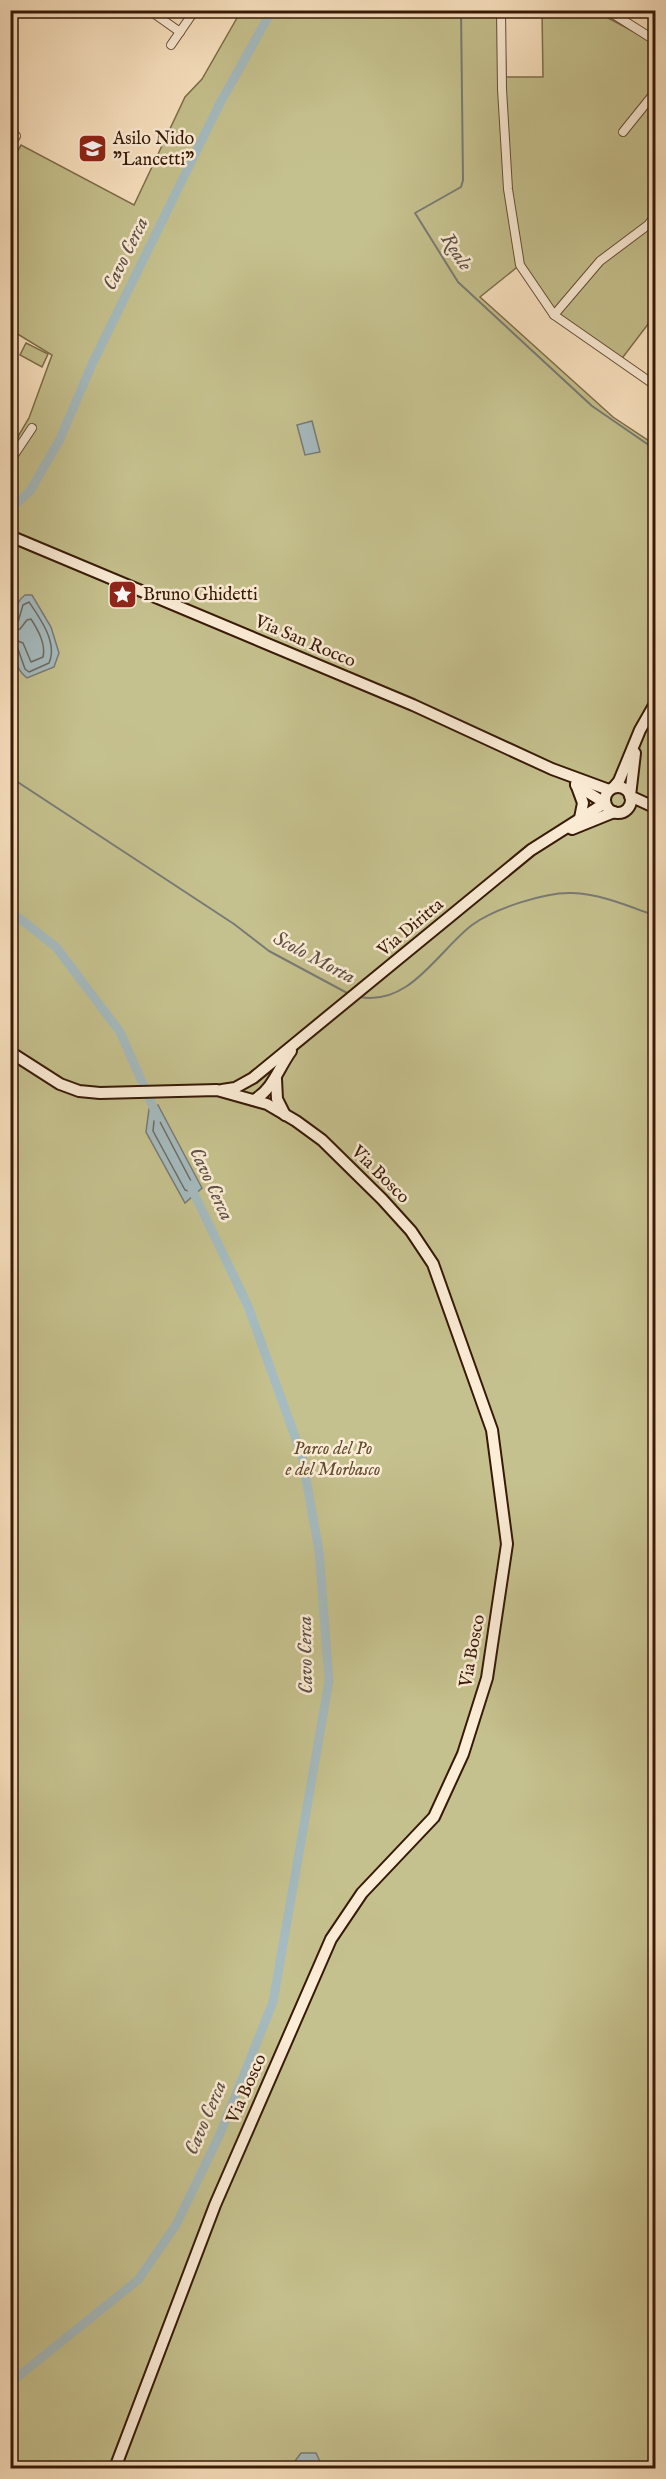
<svg xmlns="http://www.w3.org/2000/svg" width="666" height="2479" viewBox="0 0 666 2479" font-family="'IM FELL English',serif">
<style>
.green{fill:#c5c18e;stroke:#7e6d4a;stroke-width:1.5}
.water{fill:#a5bbbf;stroke:#797a75;stroke-width:1.5}
.lines{fill:none;stroke-linecap:round;stroke-linejoin:round}
.shore{stroke:#6e6a62;stroke-width:1.5}
.stream{stroke:#797a75;stroke-width:2}
.canal{stroke:#a5bbbf;stroke-width:9}
.street-casing{stroke:#684c35;stroke-width:10}
.secondary-casing{stroke:#371906;stroke-width:14}
.street{stroke:#fcedd7;stroke-width:8}
.secondary{stroke:#fcedd7;stroke-width:10}
.labels{text-anchor:middle;dominant-baseline:central;stroke-width:5;stroke-linejoin:round;paint-order:stroke}
.poi-label{font-size:18px;fill:#371906;stroke:#fcedd7;text-anchor:start}
.street-label{font-size:18px;fill:#371906;stroke:#fcedd7}
.park-label{font-size:18px;font-style:italic;fill:#624b2f;stroke:#fcedd7}
.water-label{font-size:20px;font-style:italic;fill:#5e5247;stroke:#fcedd7}
</style>
<rect width="100%" height="100%" fill="#fae3c1"/>
<filter id="stains"><feTurbulence type="fractalNoise" baseFrequency=".00333" numOctaves="4"/><feColorMatrix values="0 0 0 0 .2 0 0 0 0 .09 0 0 0 0 .02 0 0 0 .5 -.17"/></filter>
<radialGradient id="worn" r=".72"><stop offset=".6" stop-color="#630" stop-opacity="0"/><stop offset="1" stop-color="#630" stop-opacity=".3"/></radialGradient>
<g class="green">
<path d="M241 11H504L506 77H543L542 11H595L655 43V315L620 361 553 315 521 264 480 297 613 417 655 445V2468H11L10 450 29 418 52 355 11 330V162L21 145 134 205 185 97 202 79Z"/>
<path d="M26 343 48 354 42 367 20 355Z"/>
</g>
<g class="water">
<path d="M312 421 320 452 305 455 297 425Z"/>
<path d="M25 595H32L51 627 59 653 54 667 27 678C6 663 5 610 25 595Z"/>
<path d="M158 1105 202 1188 185 1203 146 1132 149 1109Z"/>
<path d="M301 2453H316L323 2468H299L295 2461Z"/>
</g>
<g class="lines">
<g class="shore">
<path d="M10 624 18 622 23 605 29 602C40 618 58 643 49 663L29 672 25 669 18 649 10 646"/>
<path d="M10 632 20 629 27 620 31 619C38 630 46 644 43 657L31 662 23 643 10 638"/>
<path d="M156 1119 159 1120 193 1185 189 1191 185 1190 153 1131 154 1121Z"/>
</g>
<g class="stream">
<path d="M461 10 463 180 461 187 415 213 458 282 592 406 656 450"/>
<path d="M10 777 234 924 269 951 349 994"/>
<path d="M360 997C410 1006 438 951 472 925 494 909 544 892 572 893 601 894 628 906 656 916"/>
</g>
<g class="canal">
<path d="M10 510 30 491 59 441 93 362 219 105 272 10"/>
<path d="M10 911 56 947 120 1032 158 1118"/>
<path d="M10 2383 138 2280 176 2225 220 2134 273 2002 329 1681 319 1551 302 1456 248 1306 190 1185"/>
</g>
<defs>
<g id="street">
<path d="M149 10 180 32"/>
<path d="M501 10 502 89 508 189 520 265 554 315 656 386"/>
<path d="M607 10 656 41"/>
<path d="M171 45 195 10"/>
<path d="M623 132 656 91"/>
<path d="M10 133 16 136 10 146"/>
<path d="M554 315 600 261 648 225 656 215"/>
<path d="M10 461 32 428"/>
</g>
<g id="secondary">
<path d="M10 536 413 705 552 769 609 790"/>
<path d="M635 753 630 796 656 808"/>
<path d="M576 784 583 803 580 818"/>
<circle cx="618" cy="800" r="13"/>
<path d="M614 787 619 781 640 730 656 702"/>
<path d="M572 829 614 812"/>
<path d="M10 1052 60 1084 79 1091 100 1093 217 1090 267 1104 296 1121 322 1140 382 1199 411 1231 433 1264 492 1430 507 1544 487 1678 463 1754 434 1817 362 1893 331 1939 215 2205 115 2468"/>
<path d="M276 1079 277 1099 285 1115"/>
<path d="M222 1090 235 1088 253 1078 531 850 605 803 576 785"/>
<path d="M254 1100C273 1089 278 1069 291 1051"/>
</g>
</defs>
<use href="#street" class="street-casing"/>
<use href="#secondary" class="secondary-casing"/>
<use href="#street" class="street"/>
<use href="#secondary" class="secondary"/>
</g>
<defs>
<symbol id="school-square" viewBox="-11 -11 22 22"><rect x="-9" y="-9" width="18" height="18" rx="4" fill="#8f2418" stroke="#fcedd7"/><path d="M0-5L7-2L0 1L-7-2ZM-4 1L0 2.5L4 1V4Q0 6-4 4Z" fill="#fff"/></symbol>
<symbol id="sight-square" viewBox="-11 -11 22 22"><rect x="-9" y="-9" width="18" height="18" rx="4" fill="#8f2418" stroke="#fcedd7"/><path d="M0-6L1.8-2.2L6-1.7L2.9 1.2L3.7 5.4L0 3.3L-3.7 5.4L-2.9 1.2L-6-1.7L-1.8-2.2Z" fill="#fff"/></symbol>
</defs>
<g fill-rule="evenodd">
<use href="#school-square" x="76" y="132" width="33" height="33"/>
<use href="#sight-square" x="106" y="578" width="33" height="33"/>
</g>
<g class="labels">
<g class="poi-label">
<text x="113" y="139">Asilo Nido<tspan x="113" dy="21">"Lancetti"</tspan></text>
<text x="143" y="595">Bruno Ghidetti</text>
</g>
<g class="street-label">
<text transform="translate(305 642) rotate(23)">Via San Rocco</text>
<text transform="translate(411 928) rotate(-40)">Via Diritta</text>
<text transform="translate(380 1175) rotate(45)">Via Bosco</text>
<text transform="translate(473 1651) rotate(-79)">Via Bosco</text>
<text transform="translate(247 2089) rotate(-66)">Via Bosco</text>
</g>
<g class="park-label">
<text x="333" y="1449">Parco del Po<tspan x="333" dy="21">e del Morbasco</tspan></text>
</g>
<g class="water-label">
<text transform="translate(456 252) rotate(57)">Reale</text>
<text transform="translate(126 254) rotate(-64)">Cavo Cerca</text>
<text transform="translate(314 958) rotate(28)">Scolo Morta</text>
<text transform="translate(211 1184) rotate(65)">Cavo Cerca</text>
<text transform="translate(306 1655) rotate(-91)">Cavo Cerca</text>
<text transform="translate(206 2118) rotate(-67)">Cavo Cerca</text>
</g>
</g>
<rect width="666" height="2479" fill="none" stroke="#fae3c1" stroke-width="36"/>
<rect x="12" y="12" width="642" height="2455" fill="none" stroke="#371906" stroke-width="3"/>
<rect x="18" y="18" width="630" height="2443" fill="none" stroke="#371906" stroke-width="1.5"/>
<rect width="100%" height="100%" filter="url(#stains)"/>
<rect width="100%" height="100%" fill="url(#worn)"/>
</svg>
